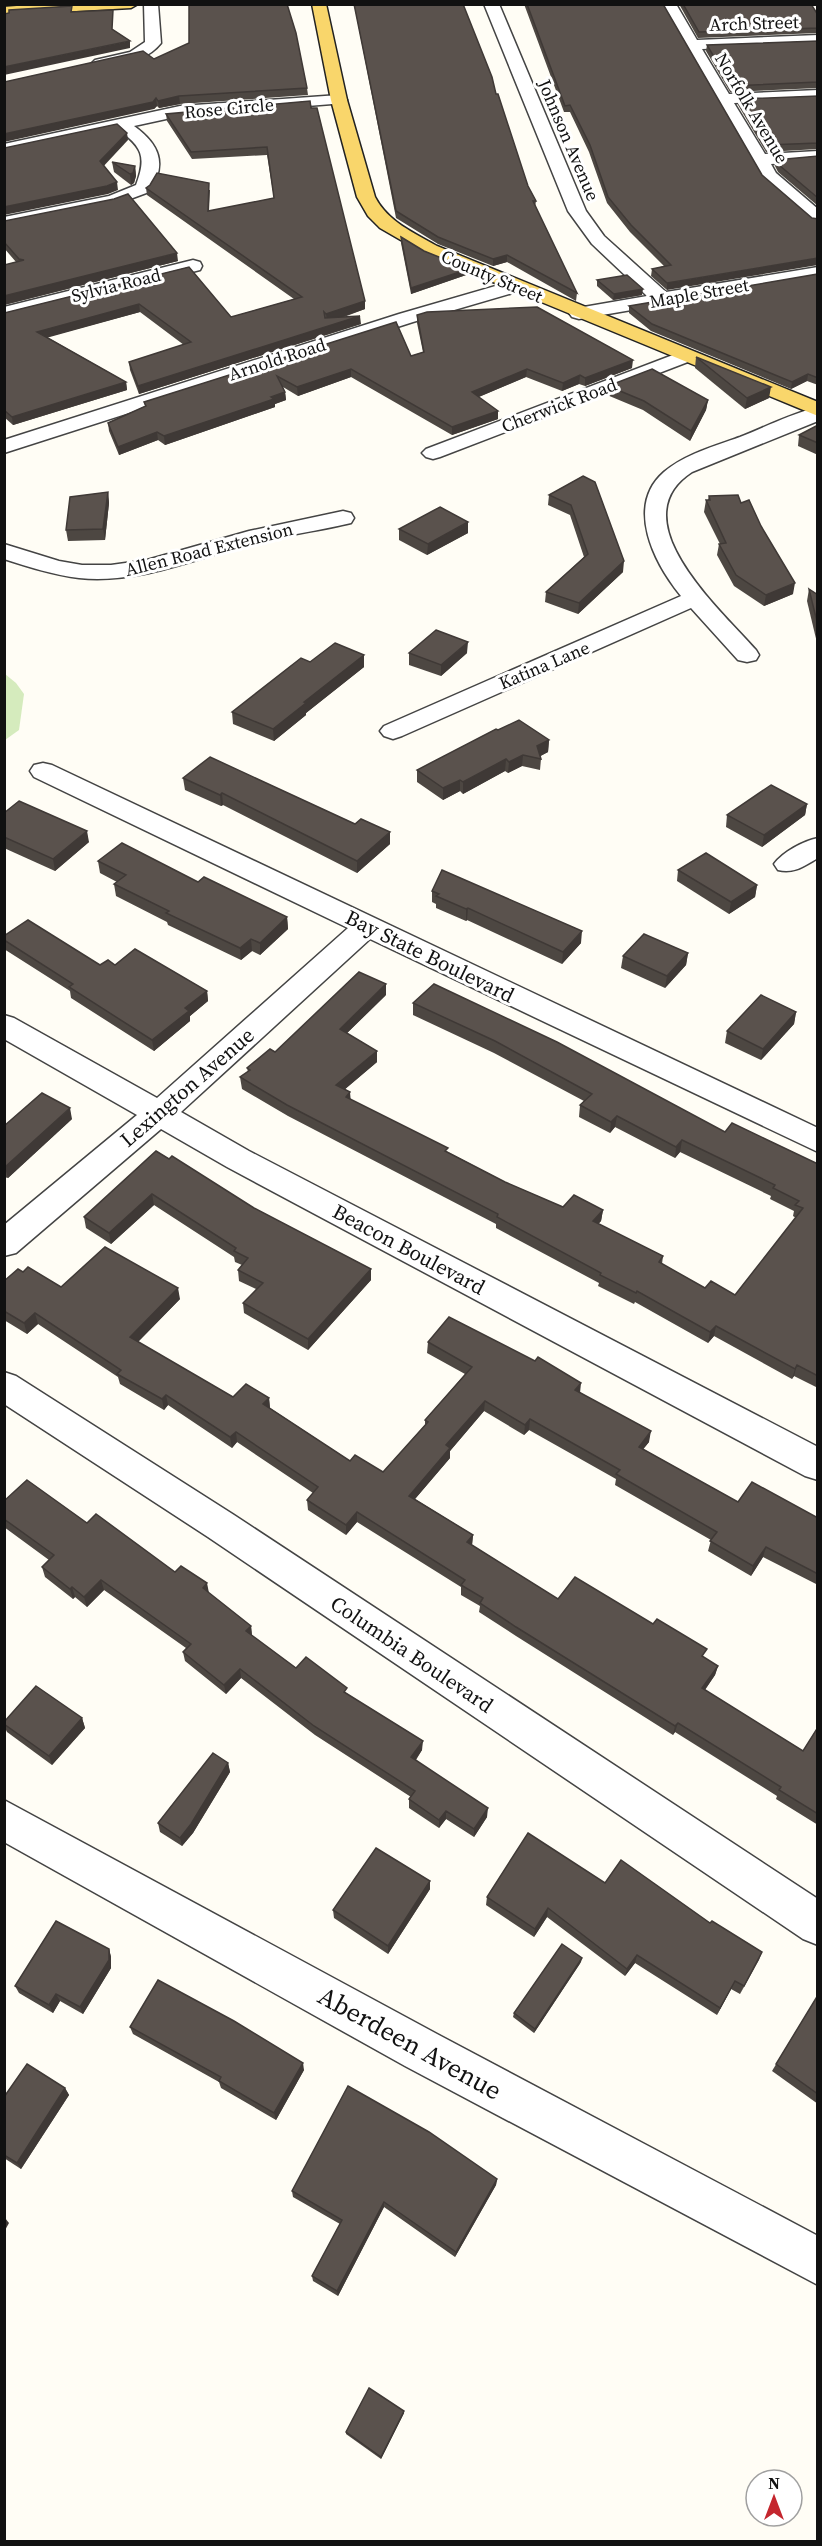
<svg xmlns="http://www.w3.org/2000/svg" width="822" height="2546" viewBox="0 0 822 2546" font-family="'Source Serif 4',serif">
<style>
.green{fill:#d5ebbd}
.lines{fill:none;stroke-linecap:round;stroke-linejoin:round}
.minor-casing{stroke:#444;stroke-width:3}
.major-casing{stroke:#222;stroke-width:3}
.minor{fill:#fff;fill-rule:evenodd}
.major{fill:#f9d66b;fill-rule:evenodd}
.wall{fill:#4d4742}
.shaded-wall{fill:#3f3936}
.building{fill:#5a524d;stroke:#3f3936;stroke-width:1.5}
.labels{text-anchor:middle;dominant-baseline:central;stroke-width:6;stroke-linejoin:round;paint-order:stroke}
.far-street-label{font-size:18px;fill:#111;stroke:#fff}
.street-label{font-size:21px;fill:#111;stroke:#fff}
.near-street-label{font-size:26px;fill:#111;stroke:#fff}
</style>
<rect width="100%" height="100%" fill="#fffdf5"/>
<path class="green" d="M5 674 16 683 24 694 19 730 5 740Z"/>
<g class="lines">
<defs>
<g id="minor">
<path d="M144 4H158L161 43C146 62 122 63 100 68L95 66 92 63 95 60 130 52 145 42Z"/>
<path d="M484 4H499L586 211 604 236 666 292 818 267V278L579 319 572 317 569 313 572 309 647 296 592 244 568 211Z"/>
<path d="M661 4H676L697 40 818 35V45L702 49 729 94 818 90V100L734 103 765 154 818 151V161L771 164 776 173 818 209V224L812 223 763 180Z"/>
<path d="M339 95 345 97 347 100 345 103 180 116 134 126C159 144 168 164 149 192L114 205 4 227V217L109 196 136 185C147 156 142 147 118 129L4 154V144L180 106Z"/>
<path d="M193 260 200 262 202 266 200 270 4 319V307Z"/>
<path d="M516 280 523 282 525 286 523 290 413 322 4 453V440L399 314Z"/>
<path d="M686 350 693 352 696 356 693 360 440 457 433 459 426 457 422 453 426 449Z"/>
<path d="M818 407V421L692 472C618 520 722 611 756 650L759 655 756 660 747 662 738 660 691 608 402 736 393 739 384 736 380 731 384 726 681 596C654 563 625 506 664 472 685 454 715 446 740 437 765 427 791 414 818 407Z"/>
<path d="M343 511 351 513 354 518 351 523C318 531 285 535 253 543 196 559 139 584 79 578 54 575 29 567 4 559V544L59 561 82 565H111L147 560 249 531Z"/>
<path d="M43 763 52 765 818 1128V1152L370 939 181 1112 249 1151 818 1447V1480L805 1476 227 1167 161 1129 16 1253 4 1256V1225L137 1115 4 1039V1015L14 1018 157 1098 348 928 34 777 30 771 34 765Z"/>
<path d="M818 838V858C804 866 794 874 778 870L774 864C783 852 803 841 818 838Z"/>
<path d="M4 1372 16 1376 234 1515 818 1899V1945L803 1939 208 1537 4 1404Z"/>
<path d="M4 1800 437 2034 818 2236V2285L405 2066 4 1842Z"/>
</g>
<g id="major">
<path d="M42 4H138L131 8 4 15V7Z"/>
<path d="M312 4H326L347 100 375 197C388 222 413 232 437 246L818 402V416L425 254 380 228 368 216 357 197 331 100Z"/>
</g>
</defs>
<use href="#minor" class="minor-casing"/>
<use href="#major" class="major-casing"/>
<use href="#minor" class="minor"/>
<use href="#major" class="major"/>
</g>
<g class="wall">
<path d="M354 4H463L496 94 528 186 536 201 535 207 577 293 576 301 507 262 493 266 438 244 396 218Z"/>
<path d="M524 4H663L762 175 667 290 651 276 652 269 664 266 630 232 607 203 589 152 570 112H564Z"/>
<path d="M679 4H811L818 15V33L698 38Z"/>
<path d="M818 41V88L730 92 706 51 707 45Z"/>
<path d="M154 59 307 88 308 95 180 104 159 108 157 106 154 109Z"/>
<path d="M818 96V149L766 152 738 105 739 99Z"/>
<path d="M310 101 365 309 344 317 361 324 139 394 130 370 129 362 184 345 140 312 47 337 126 382 127 390 13 425 4 417V313L189 267 231 317 294 299 147 195 146 188 210 190 209 211 274 198 267 155 192 159 167 121 166 114Z"/>
<path d="M818 156V206L778 172 775 166 776 160Z"/>
<path d="M112 162 135 166 136 176 134 183 131 185 114 172Z"/>
<path d="M4 221 178 261 4 305V265L16 262 4 248Z"/>
<path d="M401 237 424 251 469 269V274L411 294 401 243Z"/>
<path d="M818 274V385L807 381 791 389 651 331 629 313V306Z"/>
<path d="M597 280 642 295 613 300 597 286Z"/>
<path d="M417 315 632 368 585 386 579 384 562 391 526 377 479 397 498 419 452 435 351 377 298 396 283 387 285 392 286 400 275 404V407L165 445 158 440 119 455 109 431 108 423 145 406 144 402 396 322 411 356 423 352 417 323Z"/>
<path d="M696 357 769 398 745 409 695 368Z"/>
<path d="M608 386 708 400 706 410 690 441 643 410 607 395Z"/>
<path d="M818 425V455L798 446 799 435Z"/>
<path d="M583 476 623 572 578 614 545 602 546 592 584 557 570 515 548 505 549 495Z"/>
<path d="M108 492 109 503 105 540 68 541 66 530Z"/>
<path d="M709 496 741 503 761 526 793 594 764 606 734 586 717 555 719 544H720L704 512 706 500H708Z"/>
<path d="M399 529 468 533 427 555 399 540Z"/>
<path d="M809 589 818 595V647L807 601Z"/>
<path d="M409 653H467L441 676 409 665Z"/>
<path d="M364 655V667L306 713V715L274 741 233 724 232 712 310 662Z"/>
<path d="M498 730 549 740 548 752 540 756 541 759 540 770 522 766 508 773 505 771 463 794 460 791 443 800 417 782V770Z"/>
<path d="M183 778 390 844 357 873 223 805 221 806 185 790Z"/>
<path d="M807 804 805 815 762 847 726 827 727 815Z"/>
<path d="M4 813 89 842 55 871 4 848Z"/>
<path d="M98 861 198 882 287 917 288 929 260 955 252 951 241 960 168 925 167 922 116 896 114 884 117 882 100 873Z"/>
<path d="M678 870 757 885 755 897 729 914 677 881Z"/>
<path d="M432 891 581 943 562 964 467 920 466 921 436 908V904L432 902Z"/>
<path d="M4 936 100 965H115L207 991 208 1001 190 1016V1021L154 1051 71 998 70 991 4 949Z"/>
<path d="M688 953 686 965 665 988 621 968 623 956Z"/>
<path d="M386 995 347 1033 377 1062 345 1089 350 1092V1099L448 1152 505 1182 563 1207 603 1210 601 1221 598 1224 663 1256 662 1264 705 1288 735 1295 796 1218 793 1216 794 1211 770 1199 771 1196 680 1152 675 1158 615 1127 610 1133 579 1117 580 1105 584 1101 494 1053 413 1015V1003L725 1132 818 1164V1388L794 1376 792 1379 714 1336 708 1343 635 1302 634 1304 598 1286 599 1283 496 1228V1224L288 1116 242 1089 240 1077 248 1072 247 1068 275 1052Z"/>
<path d="M796 1012 794 1024 761 1060 725 1043 727 1031Z"/>
<path d="M72 1119 8 1178 4 1177V1126Z"/>
<path d="M156 1151 254 1208 371 1269V1280L308 1350 244 1313 243 1303 256 1289 239 1281 238 1270 242 1265 235 1262 234 1257 154 1205 111 1244 86 1228 84 1217Z"/>
<path d="M23 1272 61 1287 180 1299 138 1342 233 1397 269 1398 270 1408 350 1461 383 1472 425 1425V1420L465 1374 427 1353 428 1342 580 1392 649 1442 643 1449 738 1502 818 1518V1585L763 1557 751 1576 708 1551 711 1540 615 1485 616 1479 529 1430 524 1435 484 1411 450 1451V1458L415 1499 473 1535 472 1545 558 1599 704 1658 718 1666 715 1675 705 1690 803 1751 818 1727V1825L776 1799 777 1796 675 1732 673 1735 516 1636 479 1612 480 1606 461 1595V1587L357 1522 346 1535 308 1510 307 1500 313 1493 237 1442 232 1448 168 1405 164 1410 120 1384 118 1377 38 1324 27 1334 4 1320V1281Z"/>
<path d="M4 1501 87 1523 175 1572 209 1593 251 1626 252 1636 296 1668 348 1694 422 1750 416 1760 487 1817 474 1837 446 1819 439 1828 409 1808V1799L411 1797 315 1735 241 1678 226 1694 185 1661 183 1652 186 1648 104 1590 87 1607 75 1597 73 1599 45 1577 42 1567 49 1560 4 1527Z"/>
<path d="M82 1718 85 1728 52 1765 7 1732 4 1726V1722Z"/>
<path d="M228 1763 230 1772 193 1833 182 1846 160 1832 158 1823Z"/>
<path d="M430 1881V1889L388 1954 334 1918 333 1910Z"/>
<path d="M605 1883 710 1923 762 1952 740 1994 731 1989 717 2015 635 1963 625 1976 547 1917 534 1937 486 1905 487 1897Z"/>
<path d="M109 1949 111 1957V1968L83 2014 60 2001 53 2013 19 1993 15 1986Z"/>
<path d="M581 1962 534 2033 513 2017 514 2013Z"/>
<path d="M818 1995V2104L772 2071Z"/>
<path d="M130 2027 304 2070 276 2120 221 2088 219 2082 133 2034Z"/>
<path d="M65 2088 69 2095 21 2169 4 2158V2097Z"/>
<path d="M497 2179 496 2185 455 2257 384 2207 338 2296 313 2281 312 2276 340 2224 293 2197 292 2191Z"/>
<path d="M404 2411V2413L381 2459 346 2434V2432Z"/>
</g>
<g class="shaded-wall">
<path d="M130 41V48L4 75V67Z"/>
<path d="M179 96 180 104 159 108 158 101Z"/>
<path d="M156 98 157 106 154 109 4 142V134Z"/>
<path d="M127 133 128 140 101 169 100 161Z"/>
<path d="M135 166 136 176 134 183 131 185 130 174Z"/>
<path d="M117 182 118 190 108 194 4 215V207Z"/>
<path d="M177 253 178 261 4 305V296Z"/>
<path d="M507 255V262L493 266V259Z"/>
<path d="M818 258V265L667 290V283Z"/>
<path d="M469 269V274L411 294V288Z"/>
<path d="M643 289 642 295 613 300 614 294Z"/>
<path d="M365 301V309L327 322 326 314Z"/>
<path d="M139 304 140 312 39 340 37 332Z"/>
<path d="M360 316 361 324 139 394 138 386Z"/>
<path d="M633 360 632 368 585 386V378Z"/>
<path d="M351 369V377L298 396 297 387Z"/>
<path d="M527 369 526 377 471 400 472 392Z"/>
<path d="M808 374 807 381 791 389 792 382Z"/>
<path d="M580 375 579 384 562 391 563 383Z"/>
<path d="M126 382 127 390 13 425 12 417Z"/>
<path d="M771 387 769 398 745 409 747 398Z"/>
<path d="M285 392 286 400 275 404V407L165 445 164 436Z"/>
<path d="M708 400 706 410 690 441 691 431Z"/>
<path d="M498 411V419L452 435V427Z"/>
<path d="M157 432 158 440 119 455 118 447Z"/>
<path d="M108 492 109 503 105 540 103 529Z"/>
<path d="M468 522V533L427 555 428 544Z"/>
<path d="M624 561 623 572 578 614 579 603Z"/>
<path d="M795 583 793 594 764 606 766 595Z"/>
<path d="M468 642 467 653 441 676V665Z"/>
<path d="M364 655V667L306 713V715L274 741 273 729 304 702Z"/>
<path d="M549 740 548 752 537 758V746Z"/>
<path d="M523 755 522 766 508 773 509 762Z"/>
<path d="M506 759 505 771 463 794V782Z"/>
<path d="M460 780V791L443 800V788Z"/>
<path d="M222 793 223 805 221 806 220 795Z"/>
<path d="M807 804 805 815 762 847 764 835Z"/>
<path d="M87 831 89 842 55 871 53 859Z"/>
<path d="M390 832V844L357 873V861Z"/>
<path d="M757 885 755 897 729 914 731 902Z"/>
<path d="M468 908 467 920 466 921V909Z"/>
<path d="M287 917 288 929 260 955V943Z"/>
<path d="M582 931 581 943 562 964 563 952Z"/>
<path d="M251 939 252 951 241 960 240 948Z"/>
<path d="M688 953 686 965 665 988 667 976Z"/>
<path d="M386 984V995L340 1040V1029Z"/>
<path d="M207 991 208 1001 190 1016V1021L154 1051 152 1040 185 1008Z"/>
<path d="M796 1012 794 1024 761 1060 763 1049Z"/>
<path d="M377 1051V1062L337 1096 336 1085Z"/>
<path d="M350 1092 351 1103 346 1097Z"/>
<path d="M70 1108 72 1119 8 1178 5 1167Z"/>
<path d="M617 1116 615 1127 610 1133 611 1122Z"/>
<path d="M682 1140 680 1152 675 1158 676 1147Z"/>
<path d="M152 1194 154 1205 111 1244 109 1233Z"/>
<path d="M603 1210 601 1221 591 1232 593 1221Z"/>
<path d="M371 1269V1280L308 1350V1339Z"/>
<path d="M178 1288 180 1299 132 1348 130 1337Z"/>
<path d="M35 1313 38 1324 27 1334 24 1323Z"/>
<path d="M716 1326 714 1336 708 1343 710 1332Z"/>
<path d="M797 1365 794 1376 792 1379 795 1369Z"/>
<path d="M581 1383 580 1393 575 1390Z"/>
<path d="M166 1395 168 1405 164 1410 162 1399Z"/>
<path d="M269 1398 270 1409 263 1404Z"/>
<path d="M485 1401 484 1411 450 1451V1458L409 1506V1496L446 1445Z"/>
<path d="M530 1419 529 1430 524 1435 525 1425Z"/>
<path d="M651 1431 649 1442 637 1457 639 1447Z"/>
<path d="M236 1432 237 1442 232 1448 230 1437Z"/>
<path d="M357 1512V1522L346 1535V1525Z"/>
<path d="M473 1535 472 1545 467 1542Z"/>
<path d="M766 1547 763 1557 751 1576 753 1566Z"/>
<path d="M101 1580 104 1590 87 1607 84 1597Z"/>
<path d="M207 1583 209 1593 203 1588Z"/>
<path d="M72 1587 75 1597 73 1599 70 1589Z"/>
<path d="M251 1626 252 1636 246 1631Z"/>
<path d="M718 1666 715 1675 699 1698 702 1688Z"/>
<path d="M240 1669 241 1678 226 1694 224 1685Z"/>
<path d="M82 1718 85 1728 52 1765 49 1756Z"/>
<path d="M678 1723 675 1732 673 1735 675 1726Z"/>
<path d="M423 1741 422 1750 411 1766V1757Z"/>
<path d="M228 1763 230 1772 193 1833 182 1846 180 1838Z"/>
<path d="M488 1808 487 1817 474 1837V1829Z"/>
<path d="M446 1811V1819L439 1828V1820Z"/>
<path d="M430 1881V1889L388 1954V1946Z"/>
<path d="M548 1908 547 1917 534 1937 535 1929Z"/>
<path d="M109 1949 111 1957V1968L83 2014 80 2007Z"/>
<path d="M762 1952 759 1960 740 1994 744 1986Z"/>
<path d="M637 1955 635 1963 625 1976 627 1969Z"/>
<path d="M582 1958 581 1962 534 2033 535 2029Z"/>
<path d="M735 1981 731 1989 717 2015 720 2008Z"/>
<path d="M56 1994 60 2001 53 2013 49 2005Z"/>
<path d="M303 2063 304 2070 276 2120 274 2113Z"/>
<path d="M65 2088 69 2095 21 2169 17 2163Z"/>
<path d="M497 2179 496 2185 455 2257 456 2252Z"/>
<path d="M384 2202V2207L338 2296 337 2291Z"/>
<path d="M5 2218 9 2223 4 2232V2219Z"/>
<path d="M404 2411V2413L381 2459V2457Z"/>
</g>
<g class="building">
<path d="M189 4H287L296 33 307 88 179 96 158 101 156 98 153 102 4 134V82L143 51 154 59 189 43Z"/>
<path d="M354 4H463L492 77 496 94H498L528 186 536 201H533L577 293 507 255 493 259 438 237 396 211Z"/>
<path d="M527 4H663L762 175 812 218 818 219V258L667 283 652 269 671 265 631 225 608 197 590 145 570 105 565 106Z"/>
<path d="M683 4H811L818 15V28L699 32Z"/>
<path d="M72 6 71 12 113 10 112 29 130 41 4 67V14L9 13V10Z"/>
<path d="M818 41V82L731 86 707 45Z"/>
<path d="M818 96V143L767 145 739 99Z"/>
<path d="M310 101 311 108H317L365 301 326 314 324 312 325 318 360 316 138 386 129 362 191 342 139 304 37 332 126 382 12 417 4 410V313L189 267 231 317 302 297 146 188 150 185 157 173 209 183 208 211 274 198 267 147 191 152 166 114Z"/>
<path d="M117 124 127 133 100 161 117 182 107 186 4 207V148Z"/>
<path d="M818 156V198L779 165 776 160Z"/>
<path d="M112 162 135 166 133 173 130 174Z"/>
<path d="M128 194 177 253 4 296V265L24 260 19 259 4 242V221L114 199Z"/>
<path d="M401 237 424 251 469 269 411 288Z"/>
<path d="M818 274V378L808 374 792 382 652 324 629 306Z"/>
<path d="M627 275 643 289 614 294 597 280Z"/>
<path d="M537 307 633 360 585 378 580 375 563 383 527 369 472 392 498 411 452 427 351 369 297 387 277 376 285 392 271 397 274 399 164 436 157 432 118 447 108 423 146 406 144 402 396 322 411 356 424 352 417 315 427 312Z"/>
<path d="M696 357 771 387 747 398Z"/>
<path d="M652 369 708 400 691 431 644 401 608 386Z"/>
<path d="M818 425V443L799 435Z"/>
<path d="M583 476 595 482 624 561 579 603 546 592 588 554 571 505 549 495Z"/>
<path d="M108 492 103 529 66 530 70 497Z"/>
<path d="M738 495 741 503 749 500 761 526 795 583 766 595 736 575 719 544 726 543 706 500H710L709 496Z"/>
<path d="M440 507 468 522 428 544 399 529Z"/>
<path d="M809 589 818 595V626Z"/>
<path d="M436 630 468 642 441 665 409 653Z"/>
<path d="M335 643 364 655 304 702 306 703 273 729 232 712 301 658 310 662Z"/>
<path d="M519 720 549 740 537 746 541 759 523 755 509 762 506 759 463 782 460 780 443 788 417 770 496 729 498 730Z"/>
<path d="M210 757 355 824 361 819 390 832 357 861 222 793 220 795 183 778Z"/>
<path d="M771 785 807 804 764 835 727 815Z"/>
<path d="M19 801 87 831 53 859 4 837V813Z"/>
<path d="M122 843 198 882 204 877 287 917 260 943 251 939 240 948 166 913 169 911 114 884 126 875 98 861Z"/>
<path d="M706 853 757 885 731 902 678 870Z"/>
<path d="M442 870 582 931 563 952 468 908 466 909 436 896 439 894 432 891Z"/>
<path d="M28 920 100 965 108 960 115 965 135 949 207 991 185 1008 189 1011 152 1040 69 987 73 984 4 940V936Z"/>
<path d="M644 934 688 953 667 976 623 956Z"/>
<path d="M359 972 386 984 340 1029 377 1051 336 1085 350 1092 346 1097 448 1148 445 1151 505 1182 563 1207 574 1195 603 1210 593 1221 663 1256 659 1262 705 1288 711 1281 735 1295 803 1208 795 1205 799 1201 773 1188 775 1185 682 1140 676 1147 617 1116 611 1122 580 1105 592 1094 495 1041 413 1003 434 984 557 1042 725 1132 732 1123 818 1164V1376L797 1365 795 1369 716 1326 710 1332 637 1291 636 1293 600 1275 601 1273 497 1217 498 1214 287 1105 240 1077 250 1070 247 1068 270 1049 275 1052Z"/>
<path d="M761 995 796 1012 763 1049 727 1031Z"/>
<path d="M42 1093 70 1108 5 1167 4 1126Z"/>
<path d="M156 1151 169 1159 172 1156 254 1208 371 1269 308 1339 243 1303 263 1283 238 1270 248 1258 234 1251 236 1248 152 1194 109 1233 84 1217Z"/>
<path d="M105 1247 178 1288 130 1337 233 1397 246 1384 269 1398 263 1404 350 1461 355 1455 383 1472 428 1422 425 1420 472 1367 428 1342 449 1317 535 1361 538 1357 581 1383 575 1390 651 1431 639 1447 738 1502 752 1482 818 1518V1574L766 1547 753 1566 710 1541 717 1532 616 1474 620 1470 530 1419 525 1425 485 1401 446 1445 450 1448 409 1496 473 1535 467 1542 558 1599 575 1577 653 1624 657 1619 707 1649 702 1656 718 1666 702 1688 803 1751 818 1727V1814L779 1790 781 1787 678 1723 675 1726 516 1627 480 1603 483 1598 461 1585 465 1580 357 1512 346 1525 307 1500 318 1487 236 1432 230 1437 166 1395 162 1399 117 1374 121 1370 35 1313 24 1323 4 1311V1281L18 1269 23 1272 28 1267 61 1287Z"/>
<path d="M27 1480 87 1523 96 1514 175 1572 181 1566 207 1583 203 1588 251 1626 246 1631 296 1668 306 1657 347 1688 344 1692 423 1741 411 1757 488 1808 474 1829 446 1811 439 1820 409 1799 415 1791 314 1726 240 1669 224 1685 183 1652 191 1644 101 1580 84 1597 72 1587 70 1589 42 1567 54 1555 4 1519V1501Z"/>
<path d="M36 1686 82 1718 49 1756 4 1724V1722Z"/>
<path d="M213 1753 228 1763 191 1824 180 1838 158 1823Z"/>
<path d="M528 1833 605 1883 621 1860 710 1923 712 1921 762 1952 744 1986 735 1981 720 2008 637 1955 627 1969 548 1908 535 1929 487 1897Z"/>
<path d="M376 1848 430 1881 388 1946 333 1910Z"/>
<path d="M56 1921 109 1949V1960L80 2007 56 1994 49 2005 15 1986Z"/>
<path d="M562 1944 582 1958 535 2029 514 2013Z"/>
<path d="M158 1980 234 2021 303 2063 274 2113 219 2081 221 2077 130 2027Z"/>
<path d="M818 1995V2094L776 2064Z"/>
<path d="M27 2064 65 2088 17 2163 4 2155V2097Z"/>
<path d="M348 2086 429 2132 497 2179 456 2252 384 2202 337 2291 312 2276 342 2220 292 2191Z"/>
<path d="M369 2388 404 2411 381 2457 346 2432Z"/>
</g>
<g class="labels">
<g class="far-street-label">
<text transform="translate(754 23) rotate(-2)">Arch Street</text>
<text transform="translate(229 108) rotate(-5)">Rose Circle</text>
<text transform="translate(752 108) rotate(59)">Norfolk Avenue</text>
<text transform="translate(569 140) rotate(67)">Johnson Avenue</text>
<text transform="translate(492 276) rotate(23)">County Street</text>
<text transform="translate(116 285) rotate(-14)">Sylvia Road</text>
<text transform="translate(699 293) rotate(-10)">Maple Street</text>
<text transform="translate(277 359) rotate(-18)">Arnold Road</text>
<text transform="translate(559 405) rotate(-21)">Cherwick Road</text>
<text transform="translate(209 549) rotate(-14)">Allen Road Extension</text>
<text transform="translate(544 665) rotate(-23)">Katina Lane</text>
</g>
<g class="street-label">
<text transform="translate(430 956) rotate(26)">Bay State Boulevard</text>
<text transform="translate(187 1087) rotate(-41)">Lexington Avenue</text>
<text transform="translate(409 1249) rotate(28)">Beacon Boulevard</text>
<text transform="translate(412 1654) rotate(34)">Columbia Boulevard</text>
</g>
<g class="near-street-label">
<text transform="translate(410 2043) rotate(29)">Aberdeen Avenue</text>
</g>
</g>
<rect width="822" height="2546" fill="none" stroke="#111111" stroke-width="12"/>
<g transform="translate(774 2498)"><circle r="28" fill="#ffffff" stroke="#a0a0a0" stroke-width="1.5"/>
<path d="M0-4.5L10 22L0 15L-10 22Z" fill="#c4262e"/>
<text y="-9" font-size="16" font-weight="bold" text-anchor="middle" fill="#111111">N</text>
</g>
</svg>
